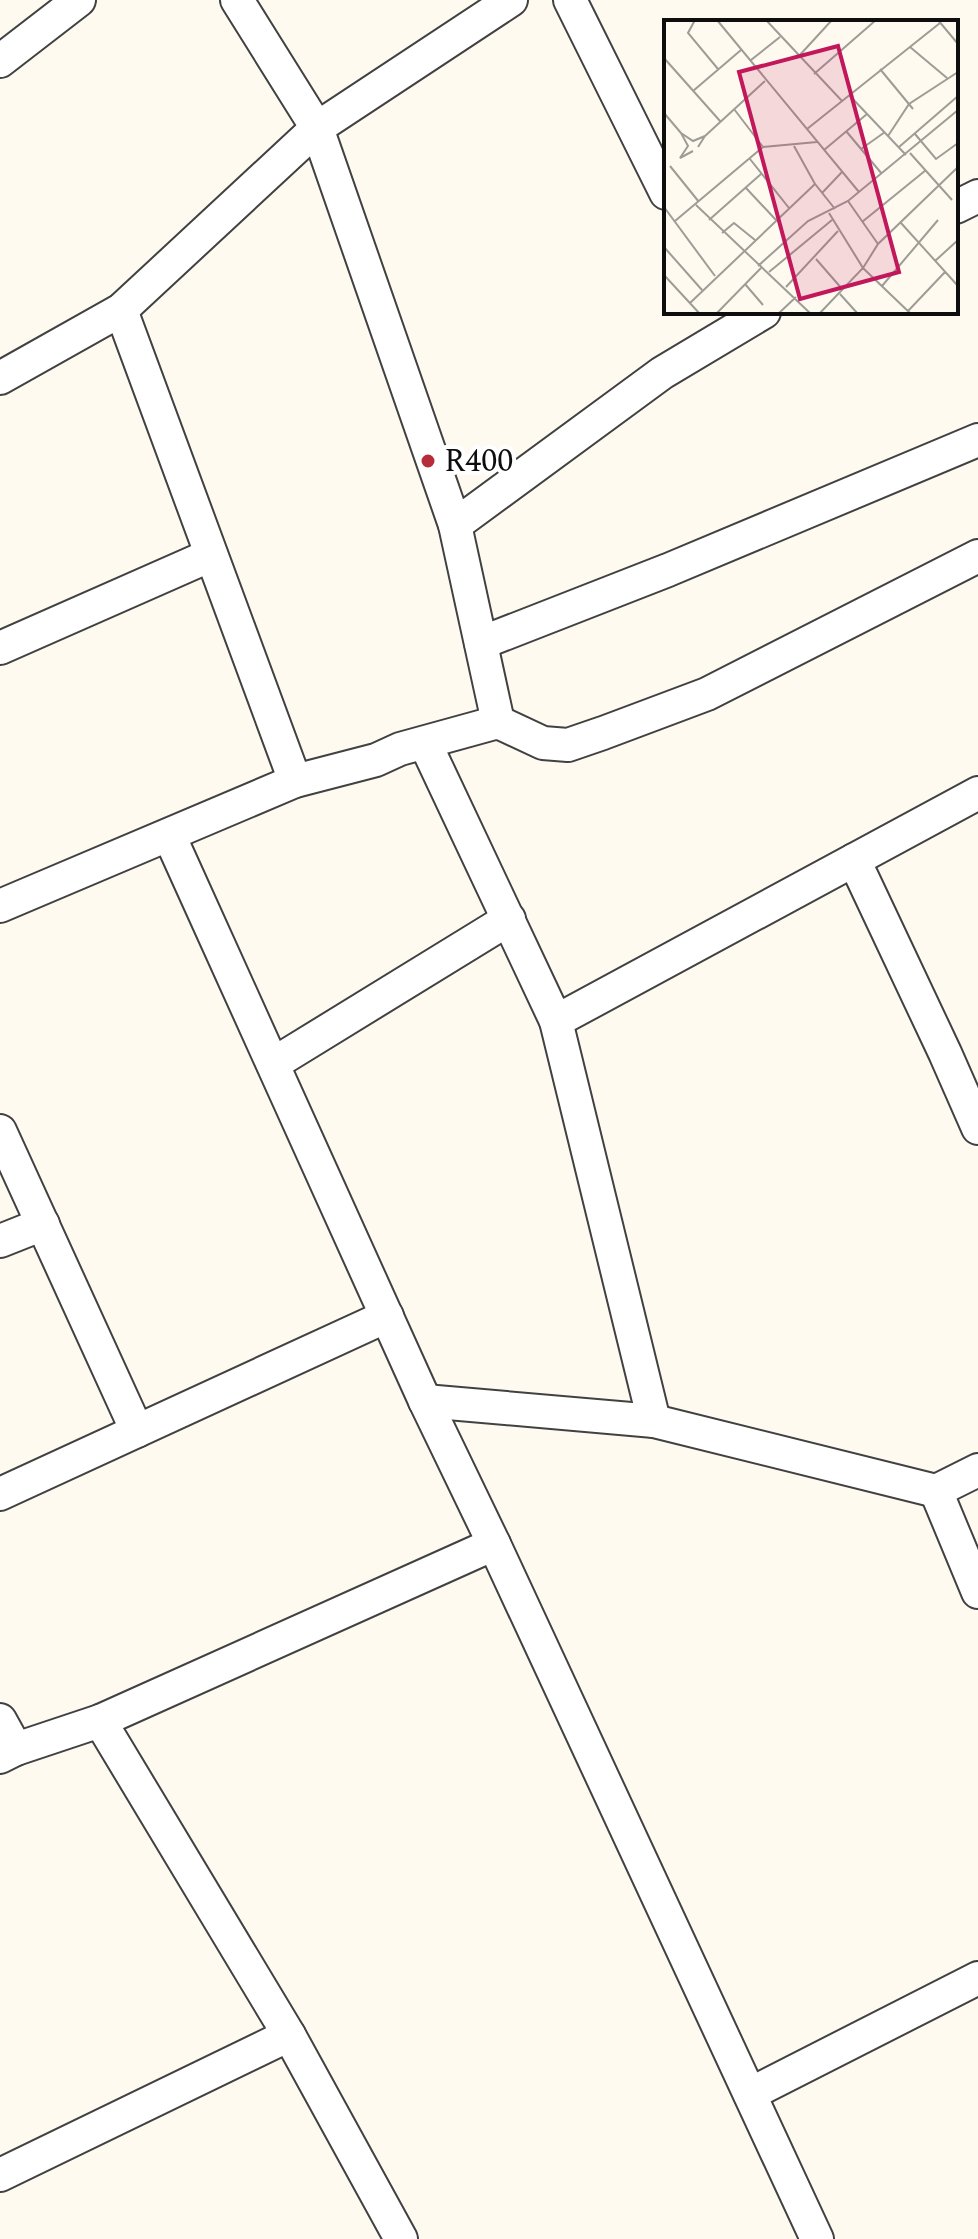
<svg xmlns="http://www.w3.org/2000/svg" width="978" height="2239" viewBox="0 0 978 2239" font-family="Spectral,serif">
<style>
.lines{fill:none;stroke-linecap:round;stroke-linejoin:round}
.street-casing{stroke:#414141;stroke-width:36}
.street{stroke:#fff;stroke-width:32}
.poi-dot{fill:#b72c3b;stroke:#fff;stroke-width:3}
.labels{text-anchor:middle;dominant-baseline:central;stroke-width:8;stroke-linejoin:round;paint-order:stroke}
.poi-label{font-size:32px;fill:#0e0e0e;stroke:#fff;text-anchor:start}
.inset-road{fill:none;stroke:#9e9c96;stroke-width:2}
.view{fill:#c2185b;fill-opacity:0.15;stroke:#c2185b;stroke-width:4}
.inset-edge{fill:none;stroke:#0e0e0e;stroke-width:4}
</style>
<rect width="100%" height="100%" fill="#fefaf0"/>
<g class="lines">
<defs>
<g id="street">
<path d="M237 0 317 128 455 525 498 722"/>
<path d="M570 0 666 193"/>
<path d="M0 61 79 0"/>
<path d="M956 207 978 196"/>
<path d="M121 310 295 781"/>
<path d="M0 378 121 310 317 128 511 0"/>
<path d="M455 525 662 373 764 312"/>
<path d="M481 643 668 570 978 440"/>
<path d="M0 648 211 555"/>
<path d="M425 743 556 1021 978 793"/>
<path d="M169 835 425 1401 494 1544 817 2239"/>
<path d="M854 860 945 1053 978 1128"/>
<path d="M0 906 295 781 376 760 400 749 498 722 543 743 568 745 603 733 707 694 978 556"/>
<path d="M556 1021 654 1421"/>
<path d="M273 1064 509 919"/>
<path d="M0 1131 137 1431"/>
<path d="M0 1241 43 1224"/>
<path d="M425 1401 654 1421 936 1491 978 1470"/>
<path d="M936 1491 978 1592"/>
<path d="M0 1494 387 1316"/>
<path d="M0 1720 16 1749"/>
<path d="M100 1721 289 2035 401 2239"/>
<path d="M0 1757 16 1749 100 1721 494 1544"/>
<path d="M750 2094 978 1978"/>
<path d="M0 2175 289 2035"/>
</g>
</defs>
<use href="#street" class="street-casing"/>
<use href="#street" class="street"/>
</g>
<circle class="poi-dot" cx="428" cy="461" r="8"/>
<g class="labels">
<g class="poi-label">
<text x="444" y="461">R400</text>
</g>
</g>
<g transform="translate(664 20)">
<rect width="294" height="294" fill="#fefaf0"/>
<path class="inset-road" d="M31 0 24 13 54 49M53 0 195 172M102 0 178 81M274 0 294 24M246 27 283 58M134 37 168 0M0 38 56 101M87 40 116 17M216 49 249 89M150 54 212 0M29 71 77 30M186 76 242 135M70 89 99 127M0 93 17 113M143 109 276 3M182 111 218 154M251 114 272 139 294 123M41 116 101 61M224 116 245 84 294 52M130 126 151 164M235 127 294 76M197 129 221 112M160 130 203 94M29 131 16 138 24 126 17 113 29 121 41 116 34 127M246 133 288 180M86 139 125 188M6 146 35 182M82 168 112 200M158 173 178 152M184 181 214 224M32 185 147 294M0 187 51 256M165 193 199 248 247 294M45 200 97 154M11 201 99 127 153 122M198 202 262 150M237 203 294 266M58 213 70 203 91 220M0 227 38 270M152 239 179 270M271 241 294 220M94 246 144 201 184 181 294 90M105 252 168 200M0 255 36 294M81 264 99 285M218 266 274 200M122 267 174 211M176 274 194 294M26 283 151 164 171 189M244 291 281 252M52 294 97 248M114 294 132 277M155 294 199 248 214 224 294 147"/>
<path class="view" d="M174 26 235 252 136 279 75 52Z"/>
<rect width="294" height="294" class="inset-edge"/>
</g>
</svg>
